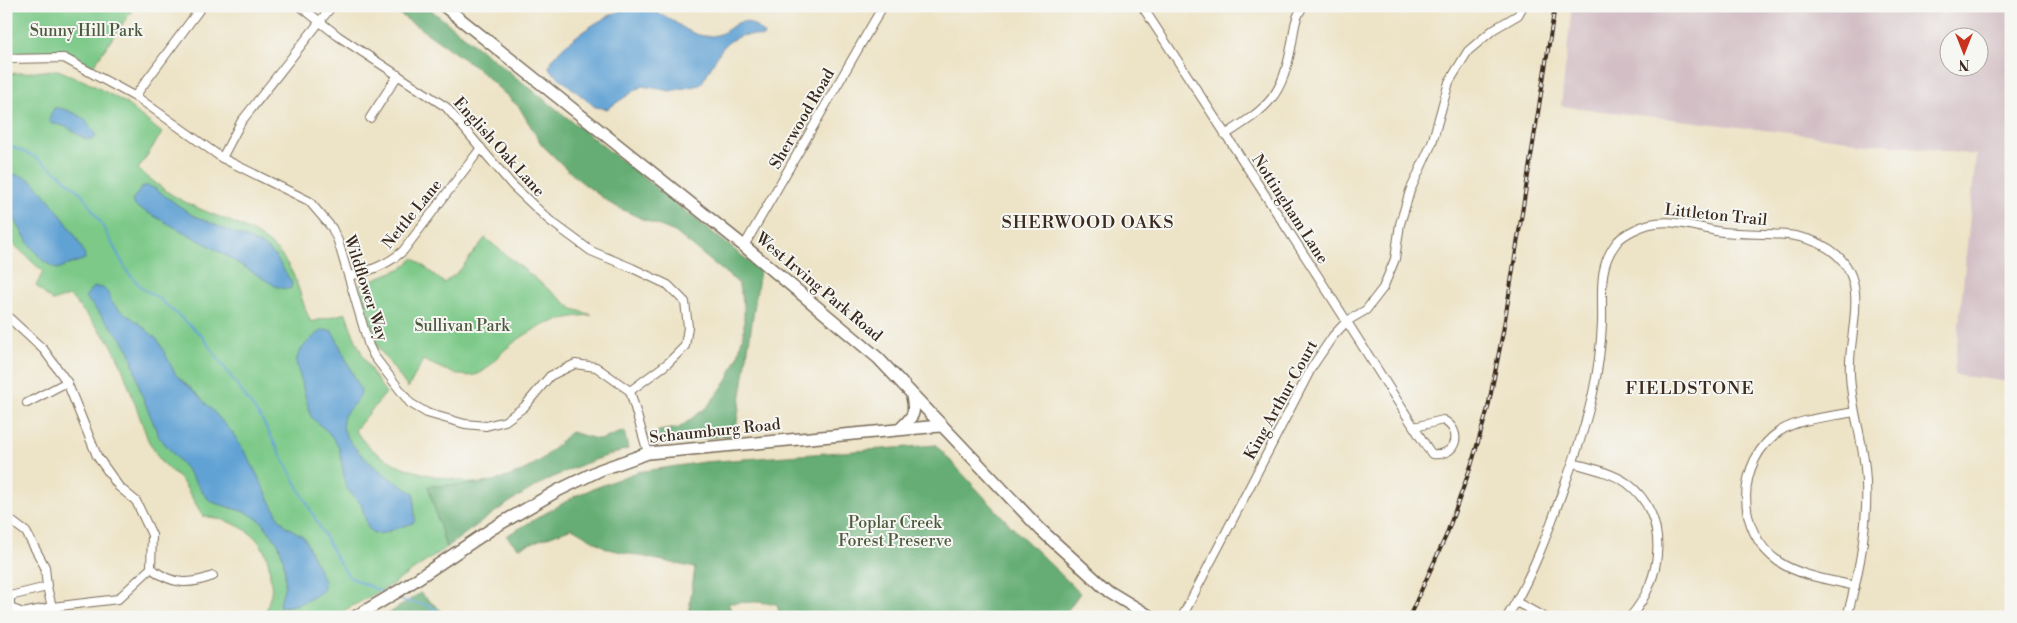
<svg xmlns="http://www.w3.org/2000/svg" width="2017" height="623" viewBox="0 0 2017 623" font-family="'Libre Bodoni',serif">
<style>
.industrial{fill:#d2bec4;fill-rule:evenodd}
.green{fill:#7cc988;stroke:#5c7a53}
.forest{fill:#65ad74;stroke:#506c49}
.water{fill:#61a2d4;stroke:#4e6679}
.lines{fill:none;stroke-linecap:round;stroke-linejoin:round}
.stream{stroke:#61a2d4;stroke-width:2}
.minor-casing{stroke:#796b59;stroke-width:10}
.secondary-casing{stroke:#796b59;stroke-width:14}
.minor{stroke:#fff;stroke-width:8}
.secondary{stroke:#fff;stroke-width:11}
.rail-casing{stroke:#3b2a1e;stroke-width:4}
.rail{stroke:#f6f6f2;stroke-width:2;stroke-dasharray:5.5;stroke-linecap:butt}
.labels{text-anchor:middle;dominant-baseline:central;stroke-width:4;stroke-linejoin:round;paint-order:stroke}
.park-label{font-size:16px;fill:#4e5a3e;stroke:#f6f6f2}
.street-label{font-size:16px;fill:#3b2a1e;stroke:#f6f6f2}
.neighbourhood-label{font-size:18px;letter-spacing:1px;fill:#3b2a1e;stroke:#f6f6f2}
</style>
<rect width="100%" height="100%" fill="#f6f6f2"/>
<filter id="ink" filterUnits="userSpaceOnUse"><feTurbulence type="fractalNoise" baseFrequency=".02" numOctaves="2"/><feDisplacementMap in="SourceGraphic" scale="10" xChannelSelector="R" yChannelSelector="G"/><feConvolveMatrix kernelMatrix="1 2 1 2 8 2 1 2 1" color-interpolation-filters="sRGB"/></filter>
<filter id="wash" filterUnits="userSpaceOnUse"><feTurbulence type="fractalNoise" baseFrequency=".0096" numOctaves="4" result="noise"/><feDisplacementMap in="SourceGraphic" scale="20" xChannelSelector="R" yChannelSelector="G"/><feGaussianBlur stdDeviation="1.12" result="paint"/><feColorMatrix in="noise" values="0 0 0 0 0 0 0 0 0 0 0 0 0 0 0 0 0 1.4 0 .05"/><feComposite in="paint" operator="in"/></filter>
<g filter="url(#wash)">
<rect width="100%" height="100%" fill="#ede3c6"/>
<path class="industrial" d="M1572 6H2011V382L1954 375 1976 155 1561 106ZM1950 38H1980V68H1950Z"/>
<g class="green">
<path d="M6 6H135L93 66 73 54 63 51 6 53Z"/>
<path d="M58 70 89 83 124 102 162 133 138 169C153 181 168 194 185 202 218 219 261 227 284 259 299 279 300 300 311 322L346 313C355 343 368 368 386 393L355 430C384 473 435 476 482 484L429 486 446 548 391 585 332 617H264C266 609 269 602 271 594 272 588 271 581 270 575 268 535 238 521 203 516L182 481 161 462 148 440 120 362 110 342 70 296 52 301 36 286 43 272 6 237V74Z"/>
<path d="M485 238 573 309 592 315C558 317 534 326 507 348 497 356 488 372 475 375 460 379 437 366 423 360L408 388 378 347 360 285 402 268 414 258 444 283 460 270Z"/>
</g>
<g class="forest">
<path d="M388 6H426L760 270 735 435 660 443 658 431 679 428 707 407 727 381 738 356 744 330V305L738 283 675 232 642 219 611 204 575 177 542 145 519 107 478 69Z"/>
<path d="M624 431 628 449C599 458 570 468 542 483 508 501 477 525 446 548L428 486C468 485 498 486 533 465 547 457 559 442 571 432L600 440Z"/>
<path d="M936 445 1010 525 1080 593 1063 617H780L777 604 756 602 728 603 734 617H638L688 615 695 568 608 549 572 528 518 548 506 536 577 495 637 472 704 462Z"/>
<path d="M420 593 449 617H384Z"/>
</g>
<g class="water">
<path d="M634 7C646 9 658 12 668 18 681 25 690 35 706 36 736 38 734 4 764 34L763 37C758 37 753 34 748 35 719 37 714 67 700 85L670 91 642 86 607 109 595 107 551 71 549 67C555 45 613 9 634 7Z"/>
<path d="M54 108C63 107 77 114 84 119 88 123 89 128 94 131L96 136 94 139H85L67 127 51 123 49 119Z"/>
<path d="M6 174C16 174 25 176 32 181 44 190 87 247 85 259L57 269 43 261 29 244 14 218 10 209 6 191Z"/>
<path d="M143 186H148L154 188 192 215 260 244 270 251 276 257 292 283 291 288 287 289 277 287 208 245 135 206 132 200Z"/>
<path d="M97 287 103 288 108 293 111 301 116 307 140 324 158 340 176 375 198 395 232 432 248 457 279 518 286 526 304 537 324 581V589C316 598 291 609 279 606L285 585V573L283 557 278 543 261 521 248 513 212 502 206 497 187 470 159 437 141 393 130 352 122 339 85 297 92 288Z"/>
<path d="M323 330 332 331 335 336 361 391C360 403 345 408 343 420 338 445 395 483 414 493L415 521 413 523 380 534 373 533 368 528 361 504 346 488 339 447 329 433 311 417 296 362C298 349 312 337 323 330Z"/>
</g>
<g class="lines">
<g class="stream">
<path d="M6 144 35 157 57 172 82 194 101 223 128 273 143 289 157 297 201 335 262 420 337 559 349 577 387 594"/>
<path d="M396 598 404 601 427 605 449 617"/>
</g>
</g>
</g>
<g filter="url(#ink)">
<g class="lines">
<defs>
<g id="minor">
<path d="M300 6 338 36 446 107 512 185 549 220 591 251 632 268 668 285 685 302 688 327 685 346 668 363 630 391"/>
<path d="M1142 6 1314 270 1428 449 1432 454C1457 457 1464 431 1443 420L1414 427"/>
<path d="M6 59 64 58 141 100 222 158 309 201 332 228 338 241 369 346 374 356 410 403 427 413 465 424 486 426 505 421 524 407 550 376 575 364 596 367 630 391 648 453"/>
<path d="M135 96 202 6"/>
<path d="M370 118 398 75"/>
<path d="M1225 135C1270 106 1282 97 1292 43 1294 31 1295 15 1304 6"/>
<path d="M222 158 241 122 332 6"/>
<path d="M744 246 883 6"/>
<path d="M349 276C370 271 387 265 403 251L481 148"/>
<path d="M6 315 44 350 67 382 97 456 119 487 136 501 152 535 151 568 118 599 52 607 47 587 45 567 26 532 6 517"/>
<path d="M27 403 67 382"/>
<path d="M1854 412C1830 417 1801 418 1780 431 1735 461 1735 532 1779 562 1800 576 1831 580 1855 586"/>
<path d="M1573 463C1590 468 1611 472 1627 483 1671 516 1663 580 1630 617"/>
<path d="M151 568C172 585 189 585 213 576"/>
<path d="M47 587 10 596V608L23 613 52 607"/>
<path d="M1516 602 1544 617"/>
<path d="M52 607 60 617"/>
<path d="M49 617 52 607"/>
<path d="M1182 617 1312 367 1333 336 1347 321 1366 310 1383 288 1395 259 1400 224 1410 191 1432 143 1449 82 1468 51 1494 29 1518 15 1523 6"/>
<path d="M1507 617C1533 575 1549 530 1565 484 1576 454 1586 424 1593 393 1598 370 1601 347 1602 323 1603 294 1597 267 1617 242 1621 237 1628 233 1634 230 1662 215 1687 225 1716 231 1756 238 1804 225 1837 255 1871 286 1847 335 1850 374 1851 406 1862 437 1865 468 1870 518 1860 569 1847 617"/>
</g>
<g id="secondary">
<path d="M444 6 744 246 878 358 1041 530 1108 591 1151 617"/>
<path d="M900 429C913 416 916 415 912 396"/>
<path d="M355 617 402 589 493 528 557 491 600 470 648 453 940 426"/>
</g>
</defs>
<use href="#minor" class="minor-casing"/>
<use href="#secondary" class="secondary-casing"/>
<use href="#minor" class="minor"/>
<use href="#secondary" class="secondary"/>
<defs>
<path id="rail" d="M1409 617 1446 536 1471 466 1488 408 1503 332 1555 6"/>
</defs>
<use href="#rail" class="rail-casing"/>
<use href="#rail" class="rail"/>
</g>
</g>
<g class="labels">
<g class="park-label">
<text x="86" y="31">Sunny Hill Park</text>
<text x="462" y="326">Sullivan Park</text>
<text x="895" y="523">Poplar Creek<tspan x="895" dy="18">Forest Preserve</tspan></text>
</g>
<g class="street-label">
<text transform="translate(802 119) rotate(-60)">Sherwood Road</text>
<text transform="translate(499 147) rotate(48)">English Oak Lane</text>
<text transform="translate(1290 209) rotate(57)">Nottingham Lane</text>
<text transform="translate(412 214) rotate(-51)">Nettle Lane</text>
<text transform="translate(1716 215) rotate(6)">Littleton Trail</text>
<text transform="translate(819 287) rotate(40)">West Irving Park Road</text>
<text transform="translate(366 288) rotate(72)">Wildflower Way</text>
<text transform="translate(1281 400) rotate(-61)">King Arthur Court</text>
<text transform="translate(715 431) rotate(-6)">Schaumburg Road</text>
</g>
<g class="neighbourhood-label">
<text x="1088" y="222">SHERWOOD OAKS</text>
<text x="1690" y="388">FIELDSTONE</text>
</g>
</g>
<rect width="2017" height="623" fill="none" stroke="#f6f6f2" stroke-width="25"/>
<g transform="translate(1964 52) rotate(180)"><circle r="24" fill="#f6f6f2" stroke="#aba49d"/>
<path d="M0-4L9 19L0 12L-9 19Z" fill="#c8321e"/>
<text y="-8" font-size="14" font-weight="bold" text-anchor="middle" fill="#3b2a1e">N</text>
</g>
</svg>
